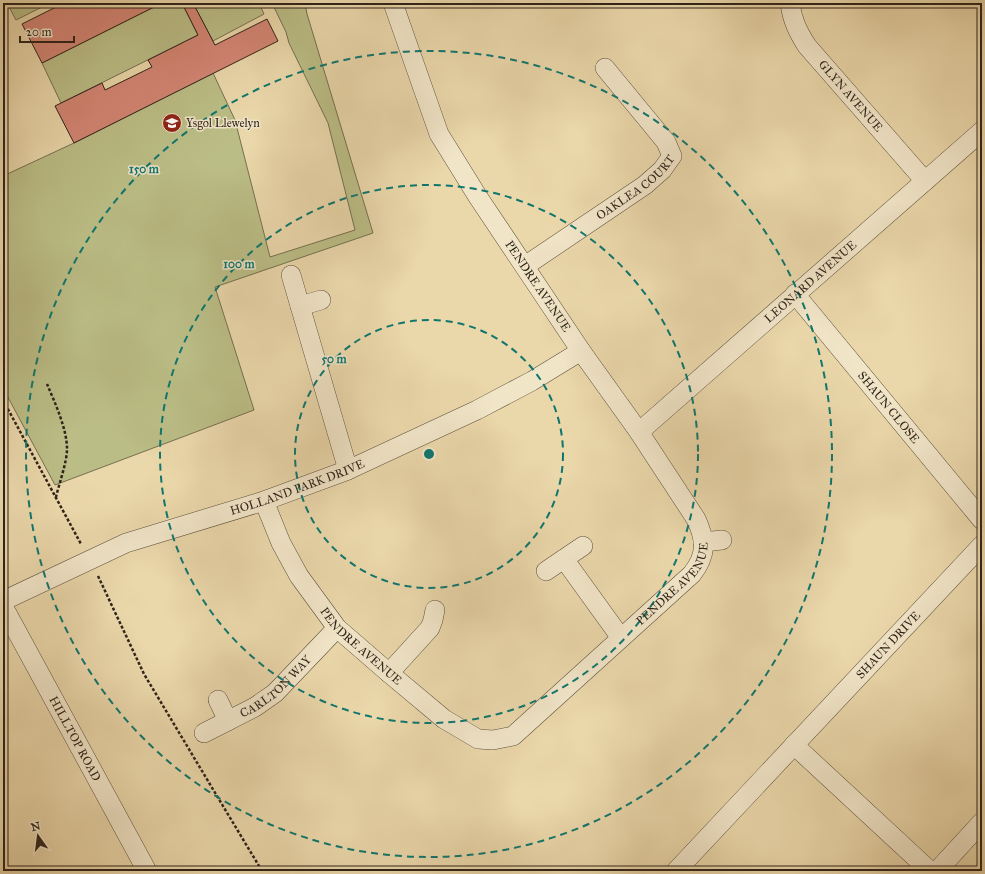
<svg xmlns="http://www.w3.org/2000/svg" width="985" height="874" viewBox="0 0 985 874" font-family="'IM FELL Great Primer',serif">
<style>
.green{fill:#bbbd86;stroke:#747050}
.building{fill:#d48675;stroke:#2e231a}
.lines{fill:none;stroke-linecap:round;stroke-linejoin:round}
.street-casing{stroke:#5d503e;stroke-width:20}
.path{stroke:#2e231a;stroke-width:2.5;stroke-dasharray:3 2;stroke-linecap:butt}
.street{stroke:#f1e5c8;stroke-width:19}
.ring{fill:none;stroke:#0f766e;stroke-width:2;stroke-dasharray:7 5}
.labels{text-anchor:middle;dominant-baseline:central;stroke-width:3;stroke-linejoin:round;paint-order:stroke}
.street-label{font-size:12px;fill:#2e231a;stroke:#f1e5c8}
.poi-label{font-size:12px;fill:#2e231a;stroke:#f1e5c8;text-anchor:start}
.centre{fill:#0f766e;stroke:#f1e5c8;stroke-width:2}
.ring-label{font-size:12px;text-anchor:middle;font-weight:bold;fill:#0f766e;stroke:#f1e5c8;stroke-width:3;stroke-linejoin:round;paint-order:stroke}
</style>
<rect width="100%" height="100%" fill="#ead7aa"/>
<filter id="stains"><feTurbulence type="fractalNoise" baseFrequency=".005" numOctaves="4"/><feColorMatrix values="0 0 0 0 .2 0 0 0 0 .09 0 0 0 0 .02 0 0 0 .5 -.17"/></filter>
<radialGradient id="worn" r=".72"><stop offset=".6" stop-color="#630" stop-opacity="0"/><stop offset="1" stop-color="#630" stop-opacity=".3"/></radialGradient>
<g class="green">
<path d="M7 3H50L16 20Z"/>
<path d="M162 3H182L198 35 61 103 42 63Z"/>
<path d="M193 3H259L264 14 213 41Z"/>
<path d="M272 3H305L307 14 373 233 215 287 254 410 55 485 3 388V176L74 143 213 73 235 120 270 257 355 230 328 123 289 43 286 32Z"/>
</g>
<g class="building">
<path d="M64 3H162L42 63 22 24Z"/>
<path d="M182 3H193L215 45 267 19 278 41 74 143 55 106 102 83 105 90 152 67 148 60 198 35Z"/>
</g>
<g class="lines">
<defs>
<g id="street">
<path id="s1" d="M790 3C792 20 798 32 807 46L925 181"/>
<path id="s2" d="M525 266 645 185 662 170 672 156 666 142 605 68"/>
<path d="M291 275 348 470"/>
<path id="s3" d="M795 294 982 520"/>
<path d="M300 306 321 300"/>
<path id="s4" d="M639 432 982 131"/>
<path id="s5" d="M264 501 281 543 299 576 337 628 389 673 444 719 478 739 493 740 513 736 692 574C707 555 706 540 696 519L639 432 581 351 478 197 439 134 393 3"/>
<path d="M703 542 722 540"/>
<path d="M564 559 621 638"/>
<path d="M546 571 583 546"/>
<path id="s6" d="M3 601 126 543 264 501 348 470 477 410 532 381 581 351"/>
<path id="s7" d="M3 606 147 871"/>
<path d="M389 673 430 628 433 620 435 610"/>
<path d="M218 700 228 721"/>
<path id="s8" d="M204 733 255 707 275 693 337 628"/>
<path d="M794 745 930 871"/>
<path id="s9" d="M676 871 982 545"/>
<path d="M937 871 982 822"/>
</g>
</defs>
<use href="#street" class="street-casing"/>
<g class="path">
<path d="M47 384C55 403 67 429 67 449 67 462 59 484 56 497"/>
<path d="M3 400 81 544"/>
<path d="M98 576 144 674 211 786 262 871"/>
</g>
<use href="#street" class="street"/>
</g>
<g class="ring">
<circle cx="429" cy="454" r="134"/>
<circle cx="429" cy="454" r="269"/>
<circle cx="429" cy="454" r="403"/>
</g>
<defs>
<symbol id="school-disc" viewBox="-11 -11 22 22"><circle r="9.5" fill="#8f2418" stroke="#f1e5c8"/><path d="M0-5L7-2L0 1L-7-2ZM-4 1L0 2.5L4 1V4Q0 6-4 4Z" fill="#fff"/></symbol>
</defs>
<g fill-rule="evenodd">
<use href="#school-disc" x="161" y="112" width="22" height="22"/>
</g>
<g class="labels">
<g class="street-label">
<text stroke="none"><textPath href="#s1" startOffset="113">GLYN AVENUE</textPath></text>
<text stroke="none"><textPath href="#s2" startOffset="136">OAKLEA COURT</textPath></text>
<text stroke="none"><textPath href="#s4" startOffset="228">LEONARD AVENUE</textPath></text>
<text transform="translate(538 286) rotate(56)">PENDRE AVENUE</text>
<text stroke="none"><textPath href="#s3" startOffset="147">SHAUN CLOSE</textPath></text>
<text stroke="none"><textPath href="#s6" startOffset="316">HOLLAND PARK DRIVE</textPath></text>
<text stroke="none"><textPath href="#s5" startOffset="585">PENDRE AVENUE</textPath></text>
<text stroke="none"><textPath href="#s5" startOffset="177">PENDRE AVENUE</textPath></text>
<text stroke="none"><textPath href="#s9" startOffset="310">SHAUN DRIVE</textPath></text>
<text stroke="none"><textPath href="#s8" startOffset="86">CARLTON WAY</textPath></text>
<text stroke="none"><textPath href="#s7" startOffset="151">HILLTOP ROAD</textPath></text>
</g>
<g class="poi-label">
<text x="186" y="123">Ysgol Llewelyn</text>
</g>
</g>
<circle cx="429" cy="454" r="6" class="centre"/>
<g class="ring-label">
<text x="144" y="173">150 m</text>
<text x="239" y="268">100 m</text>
<text x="334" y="363">50 m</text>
</g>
<rect width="985" height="874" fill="none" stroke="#ead7aa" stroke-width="16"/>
<rect x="4" y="4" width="977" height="866" fill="none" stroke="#2e231a" stroke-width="2"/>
<rect x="8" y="8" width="969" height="858" fill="none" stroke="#2e231a"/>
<g transform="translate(38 836) rotate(346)" stroke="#f1e5c8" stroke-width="3" paint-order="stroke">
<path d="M0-3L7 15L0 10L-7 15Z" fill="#2e231a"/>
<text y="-6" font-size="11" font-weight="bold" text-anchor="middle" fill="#2e231a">N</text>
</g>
<path d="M20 36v6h54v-6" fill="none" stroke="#2e231a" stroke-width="2"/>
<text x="26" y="36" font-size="12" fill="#2e231a" stroke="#f1e5c8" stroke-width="3" paint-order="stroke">20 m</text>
<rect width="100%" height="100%" filter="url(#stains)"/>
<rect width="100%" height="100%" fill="url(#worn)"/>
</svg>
